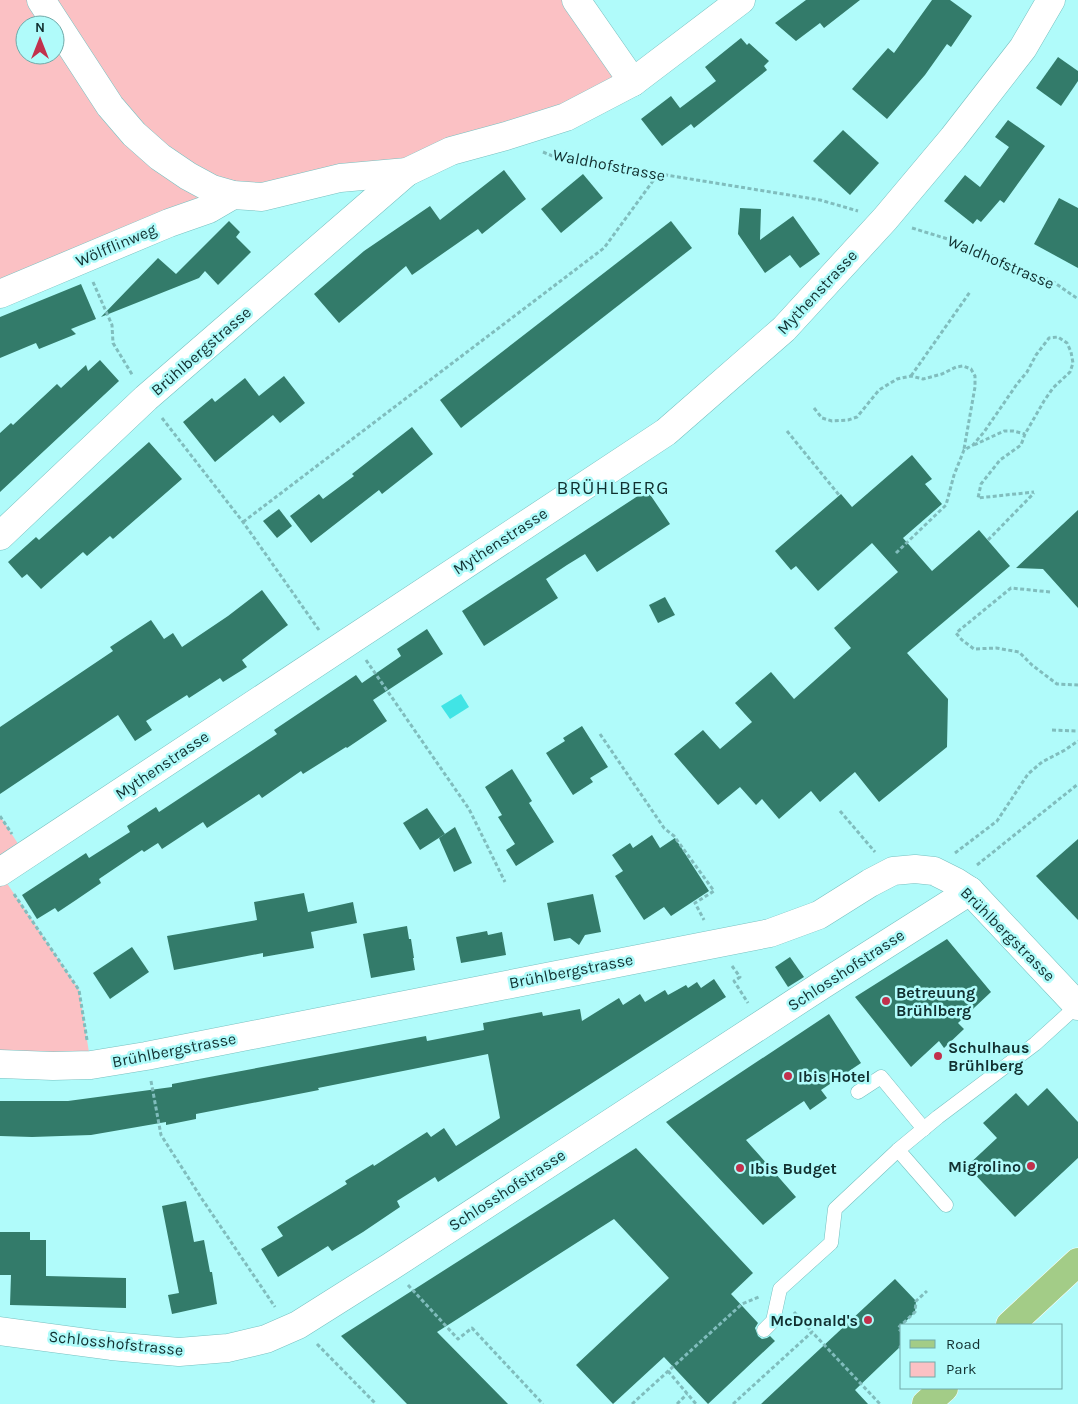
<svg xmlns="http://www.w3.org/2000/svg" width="1078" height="1404" viewBox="0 0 1078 1404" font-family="Karla,sans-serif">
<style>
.green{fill:#fbc1c4;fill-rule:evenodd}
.water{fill:#41e4e5}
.building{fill:#337b6a}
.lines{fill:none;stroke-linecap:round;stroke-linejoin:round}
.lane-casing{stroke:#77c0c0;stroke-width:15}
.street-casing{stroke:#77c0c0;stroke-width:29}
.primary-casing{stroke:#fff;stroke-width:29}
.path{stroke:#80bdbd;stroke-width:3;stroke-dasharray:4 2.5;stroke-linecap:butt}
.lane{stroke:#fff;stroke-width:14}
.street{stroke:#fff;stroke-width:28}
.primary{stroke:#a3cc87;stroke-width:28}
.poi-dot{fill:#c1314c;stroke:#b0fbfa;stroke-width:2}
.labels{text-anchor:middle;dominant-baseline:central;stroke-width:5;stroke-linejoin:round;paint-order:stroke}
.street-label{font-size:16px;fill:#113030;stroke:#b0fbfa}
.poi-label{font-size:16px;font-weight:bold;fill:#113030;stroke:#b0fbfa;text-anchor:start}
.quarter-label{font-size:19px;letter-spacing:1px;fill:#113030;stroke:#b0fbfa}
</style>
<rect width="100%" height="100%" fill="#b0fbfa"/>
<g class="green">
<path d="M0 0H576L633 82 566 117 262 197 0 294ZM25 25H55V55H25Z"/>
<path d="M0 816 26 856 0 873 79 990 91 1065 0 1064Z"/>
</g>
<path class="water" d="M461 694 469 707 450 719 441 706Z"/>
<g class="building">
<path d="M806 0H860L824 28 820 23 796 41 775 23Z"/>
<path d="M932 0H950L972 16 951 47 947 44 925 75 887 119 852 89 888 48 894 53Z"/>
<path d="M741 38 747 45 749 43 769 61 764 66 767 70 694 128 691 124 662 146 641 119 671 96 680 108 716 81 705 67Z"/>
<path d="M1058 57 1078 71V81L1061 106 1036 88Z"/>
<path d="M1008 120 1045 146 1004 203 1000 200 981 222 977 219 973 224 944 201 965 175 980 187 1009 147 995 137Z"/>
<path d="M843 130 879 163 850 195 813 161Z"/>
<path d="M504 170 526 199 482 234 478 229 412 275 406 266 339 323 314 294 364 251 430 206 440 220Z"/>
<path d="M583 174 603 198 561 233 541 209Z"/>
<path d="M1059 198 1078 208V268L1034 244Z"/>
<path d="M740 208 761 209 760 240 793 216 820 254 800 268 790 255 765 273 738 234Z"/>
<path d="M229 221 240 232 236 237 251 252 218 285 205 271 199 278 101 317 158 258 176 274Z"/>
<path d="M671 221 692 248 461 428 440 400Z"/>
<path d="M81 284 96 319 71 329 76 334 39 349 36 343 0 358V317Z"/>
<path d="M100 360 119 381 0 492V433L11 423 13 425 57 384 61 388 86 365 88 371Z"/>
<path d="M284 376 305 403 280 423 273 415 215 462 183 422 212 398 215 402 245 378 259 396Z"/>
<path d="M412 427 433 454 382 494 379 490 311 543 290 516 319 494 323 499 354 476 352 474Z"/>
<path d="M149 442 182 479 113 539 110 536 87 556 83 552 41 589 27 574 22 578 8 562 36 537 39 540Z"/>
<path d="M912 455 932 479 925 484 942 504 903 538 932 571 979 530 1010 566 907 653 948 699 947 747 879 802 855 772 820 802 811 791 779 819 762 799 756 805 740 787 718 805 674 754 703 730 720 749 752 722 735 703 771 672 794 699 851 648 834 628 898 572 872 543 818 591 796 566 791 570 775 551 841 494 852 507Z"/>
<path d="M647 490 670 524 597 572 585 554 567 565 546 579 558 598 484 646 462 611Z"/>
<path d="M279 509 292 526 277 538 263 521Z"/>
<path d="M1078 510V608L1043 569 1016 568Z"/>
<path d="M262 590 288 625 242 660 247 667 223 682 220 678 189 698 187 695 146 721 152 730 135 741 118 715 0 794V727L113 651 110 647 151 620 164 639 173 633 182 647 228 616Z"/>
<path d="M665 597 675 615 658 623 649 605Z"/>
<path d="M427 629 443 654 373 700 387 721 347 748 346 747 303 774 301 771 262 798 259 794 207 828 203 822 162 849 158 843 144 852 142 850 99 879 101 883 76 900 58 912 55 908 37 919 22 895 86 853 89 858 130 832 127 826 156 807 159 812 277 734 274 730 356 675 362 683 401 656 397 649Z"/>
<path d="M582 726 608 767 590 778 593 782 573 795 546 753 565 741 563 738Z"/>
<path d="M512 769 532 801 529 803 554 842 516 866 506 850 515 844 498 817 502 815 485 787Z"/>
<path d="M427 808 445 834 420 850 403 823Z"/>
<path d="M455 827 472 863 454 872 439 838Z"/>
<path d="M652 835 660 848 675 838 709 891 671 916 664 907 644 920 615 876 623 871 612 855 630 843 633 848Z"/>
<path d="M1078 839V920L1036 876Z"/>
<path d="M304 893 308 912 353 902 357 923 311 932 314 948 263 957V953L174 970 167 936 257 920 254 902Z"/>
<path d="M593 894 601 932 585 935 579 945 570 938 554 941 547 903Z"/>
<path d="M407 926 409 939H411L414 958H413L415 970 371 978 363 934Z"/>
<path d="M487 931 488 935 502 932 506 955 461 963 456 937Z"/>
<path d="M947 939 991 992 958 1023 964 1029 944 1048 939 1041 911 1067 855 997Z"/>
<path d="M132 947 149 972 110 999 93 973Z"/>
<path d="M790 957 804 977 788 987 775 967Z"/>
<path d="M714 979 726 997 438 1182 435 1177 397 1201 400 1207 363 1232 332 1251 328 1246 278 1277 261 1249 283 1236 277 1227 347 1184 345 1181 373 1164 374 1166 427 1132 431 1137 444 1128 456 1146 500 1118 488 1054 318 1088 319 1090 196 1114V1119L166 1125V1122L91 1135 32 1137 0 1136V1101H68L172 1087V1084L426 1036 427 1041 484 1030 483 1023 542 1012 543 1016 580 1009 582 1021 619 998 623 1005 640 994 645 1002 665 990 668 995 686 985 688 988 697 982 701 988Z"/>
<path d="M829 1014 861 1063 821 1090 827 1098 810 1110 804 1101 746 1140 796 1197 763 1225 666 1122Z"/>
<path d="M1047 1088 1078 1122V1158L1015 1217 967 1166 997 1138 983 1123 1016 1093 1028 1106Z"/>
<path d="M636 1148 753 1273 731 1294 758 1323 755 1328 758 1336 762 1339 767 1338 770 1336 775 1341 708 1404 664 1357 613 1404 576 1365 669 1278 614 1219 437 1332 508 1404H407L341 1336Z"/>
<path d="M186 1201 194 1242 204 1240 210 1272H212L217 1304 172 1314 168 1295 179 1293 162 1206Z"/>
<path d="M0 1232H30V1240H46V1276L126 1278V1308L10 1305 11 1275H0Z"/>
<path d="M895 1279 916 1301 915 1312 902 1325V1345L855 1390 868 1404H761Z"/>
</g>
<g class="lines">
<defs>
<g id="lane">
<path d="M858 1092 881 1077 924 1129"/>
<path d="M898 1150 946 1205"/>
<path d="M764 1330 773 1321 780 1289 831 1243 835 1209 898 1150 938 1117 1035 1044 1078 1005"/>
</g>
<g id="street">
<path d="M41 0 110 106 134 134 160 157 188 176 212 189 233 195 262 197 340 178 407 172 451 151 506 136 566 117 633 82 741 0"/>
<path d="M576 0 633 82"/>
<path d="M0 294 169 223 209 209 233 195"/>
<path d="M0 536 146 398 407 172"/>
<path d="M0 872 666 432 784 329 885 219 953 138 1023 48 1051 0"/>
<path d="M0 1064 53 1066 91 1065 146 1056 770 933 819 915 870 883 893 871 915 869 934 871 956 882 970 891 1078 1006"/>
<path d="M0 1331 111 1346 179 1352 228 1348 266 1339 298 1325 390 1267 822 985 970 891"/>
</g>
<g id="primary">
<path d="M1010 1325 1078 1262"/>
<path d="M926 1404 944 1388"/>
</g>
</defs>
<use href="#lane" class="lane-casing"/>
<use href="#street" class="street-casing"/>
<use href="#primary" class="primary-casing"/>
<g class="path">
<path d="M543 152 555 157 820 200 858 211"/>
<path d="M912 228 964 244 1052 281 1078 299"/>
<path d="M93 282 112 325 113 343 133 376"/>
<path d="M911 376 970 292"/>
<path d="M814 408 822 418 832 421 848 420 857 417 879 390 897 379 911 376 923 379 942 374 956 367 963 366 971 369 975 376V387L964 449"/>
<path d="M162 418 243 522 319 630"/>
<path d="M787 431 839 495"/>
<path d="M974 445 1004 431H1013L1025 434"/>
<path d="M243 522 604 248 658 174"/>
<path d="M988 540 1034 493"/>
<path d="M896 553 946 505 954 475 964 450 973 445 984 432 1017 384 1027 372 1036 355 1049 338 1058 337 1067 343 1071 352 1073 363 1070 372 1053 388 1044 401 1025 434 1021 445 1000 460 981 484 978 498 1034 492"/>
<path d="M1050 592 1011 588 956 633 962 640 974 649 996 648 1019 652 1032 665 1057 684 1078 685"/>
<path d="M366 660 469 809 505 882"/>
<path d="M1052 730 1078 731"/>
<path d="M600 734 664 828 674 836 714 891 695 903 704 920"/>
<path d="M840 811 875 852"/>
<path d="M0 816 12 834"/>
<path d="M955 853 997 821 1028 774 1042 762 1065 750 1078 741"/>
<path d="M977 865 1078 784"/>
<path d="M14 894 79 990 87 1040"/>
<path d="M732 966 740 977 734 981 748 1003"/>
<path d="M151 1081 161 1135 202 1199 275 1307"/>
<path d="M408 1285 458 1339 472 1328 543 1404"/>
<path d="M794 1312 812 1332"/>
<path d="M902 1332 898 1328 915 1312 916 1301 927 1291"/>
<path d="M317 1344 376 1404"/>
<path d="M902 1345 900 1347 902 1349"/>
<path d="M668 1371 696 1404"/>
<path d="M632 1404 742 1304 759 1297"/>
<path d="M677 1404 687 1394"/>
<path d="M733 1404 812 1332 880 1404"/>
</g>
<use href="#lane" class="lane"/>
<use href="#street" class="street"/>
<use href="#primary" class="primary"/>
</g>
<g class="poi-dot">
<circle cx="886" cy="1001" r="5"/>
<circle cx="938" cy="1056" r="5"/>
<circle cx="788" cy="1076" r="5"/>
<circle cx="1031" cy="1166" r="5"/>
<circle cx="740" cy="1168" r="5"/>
<circle cx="868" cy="1320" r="5"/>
</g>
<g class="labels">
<g class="street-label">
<text transform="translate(609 165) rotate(11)">Waldhofstrasse</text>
<text transform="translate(116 245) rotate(-23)">Wölfflinweg</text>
<text transform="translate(1001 262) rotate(23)">Waldhofstrasse</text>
<text transform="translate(817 292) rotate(-47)">Mythenstrasse</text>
<text transform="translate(201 351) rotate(-41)">Brühlbergstrasse</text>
<text transform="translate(500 541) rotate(-33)">Mythenstrasse</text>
<text transform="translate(162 765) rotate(-34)">Mythenstrasse</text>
<text transform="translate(1008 934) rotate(45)">Brühlbergstrasse</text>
<text transform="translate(846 970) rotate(-33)">Schlosshofstrasse</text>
<text transform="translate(571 971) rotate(-11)">Brühlbergstrasse</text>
<text transform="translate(174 1050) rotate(-11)">Brühlbergstrasse</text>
<text transform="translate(507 1190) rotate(-33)">Schlosshofstrasse</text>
<text transform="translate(116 1343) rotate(6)">Schlosshofstrasse</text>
</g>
<g class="poi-label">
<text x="896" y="992">Betreuung<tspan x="896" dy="18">Brühlberg</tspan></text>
<text x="948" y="1047">Schulhaus<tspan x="948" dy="18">Brühlberg</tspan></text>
<text x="798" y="1076">Ibis Hotel</text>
<text x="1021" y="1166" text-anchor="end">Migrolino</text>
<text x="750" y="1168">Ibis Budget</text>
<text x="858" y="1320" text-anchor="end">McDonald's</text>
</g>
<g class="quarter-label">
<text x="613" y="488">BRÜHLBERG</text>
</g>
</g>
<rect x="900" y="1324" width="162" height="65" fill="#b0fbfa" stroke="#70aaa9"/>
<rect x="910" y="1340" width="25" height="8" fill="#a3cc87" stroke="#70aaa9"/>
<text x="946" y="1349" font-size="15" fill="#113030">Road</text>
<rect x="910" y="1362" width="25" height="15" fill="#fbc1c4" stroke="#70aaa9"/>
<text x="946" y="1374" font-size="15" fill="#113030">Park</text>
<g transform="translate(40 40)"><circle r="24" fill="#b0fbfa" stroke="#70aaa9"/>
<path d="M0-4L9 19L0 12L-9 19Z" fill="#c1314c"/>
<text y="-8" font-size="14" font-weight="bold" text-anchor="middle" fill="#113030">N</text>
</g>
</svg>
